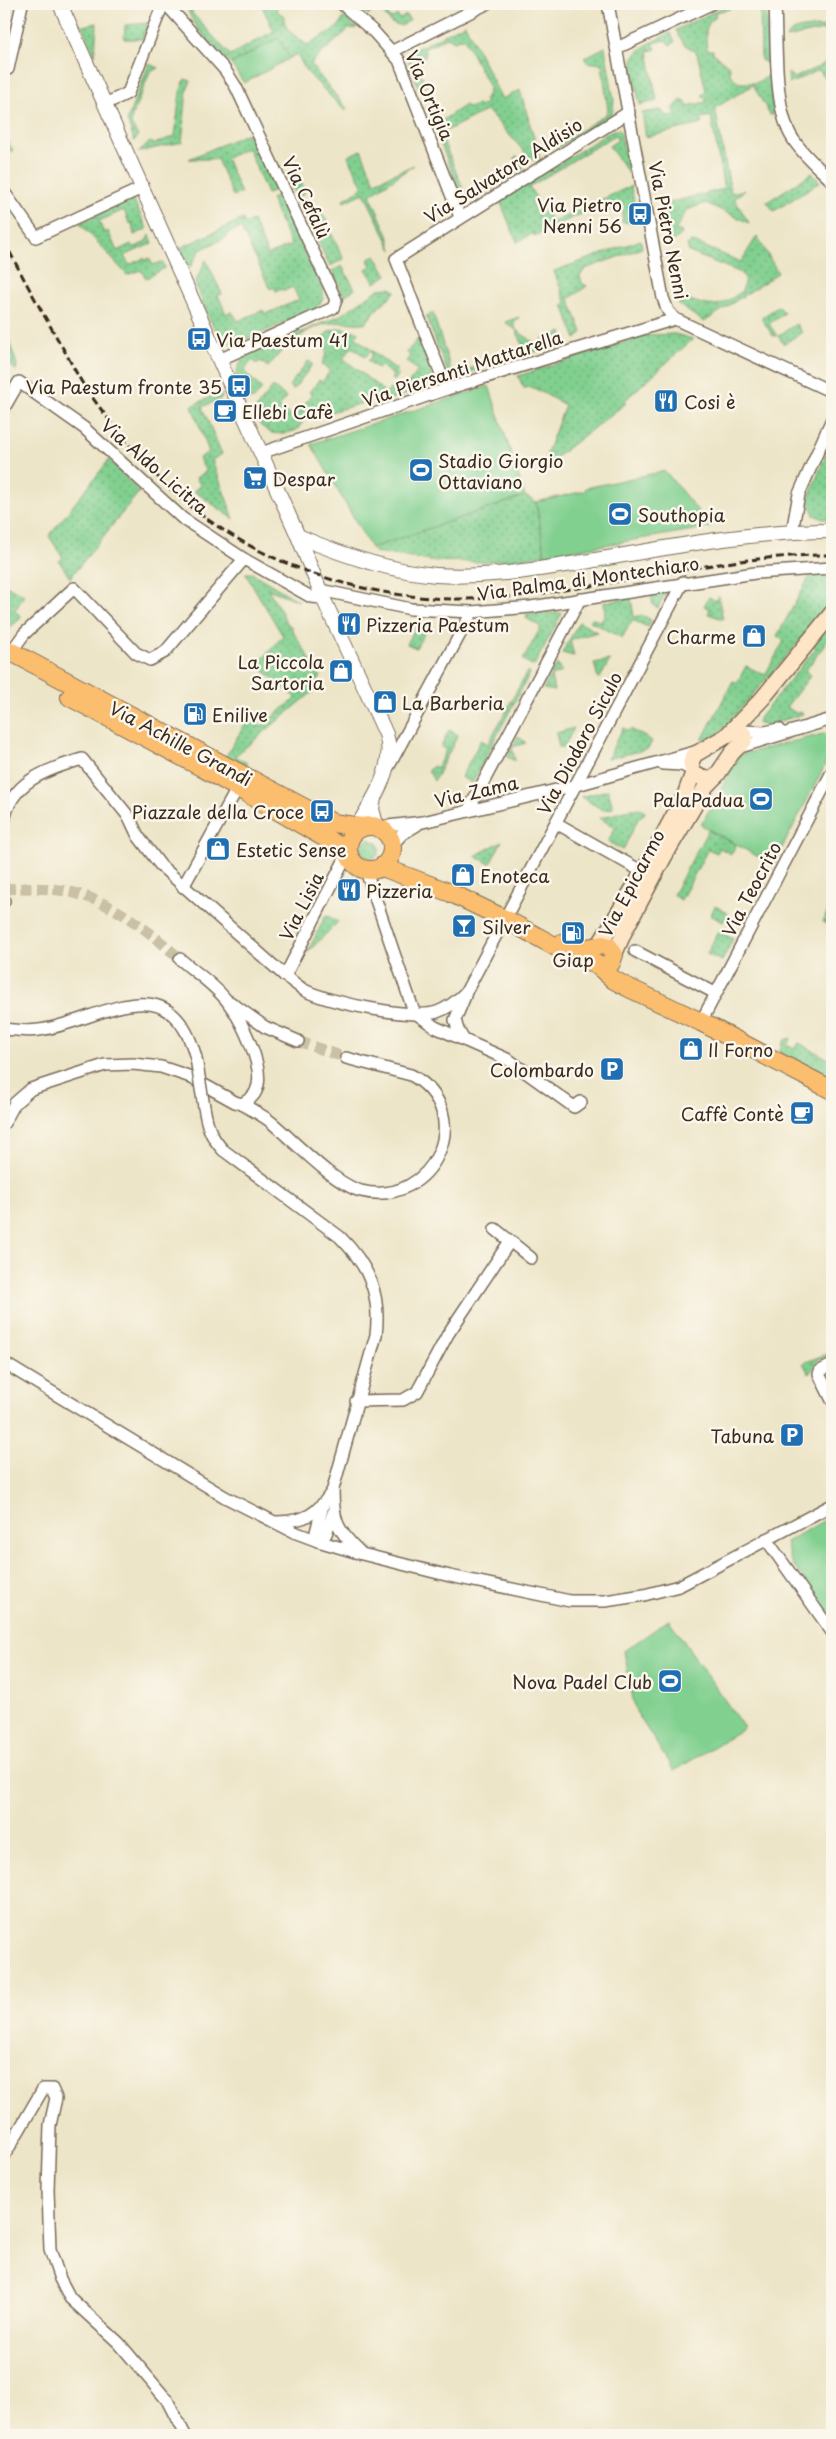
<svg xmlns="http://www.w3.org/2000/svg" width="836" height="2439" viewBox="0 0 836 2439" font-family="'Playpen Sans',sans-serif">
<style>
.grass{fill:url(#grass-dots);stroke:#5e7d57}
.pitch{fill:#81d090;stroke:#5e7d57}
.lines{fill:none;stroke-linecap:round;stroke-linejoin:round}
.minor-tunnel{stroke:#c9c0a5;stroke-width:11;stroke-dasharray:11 5.5;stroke-linecap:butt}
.minor-casing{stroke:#796b59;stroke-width:14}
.tertiary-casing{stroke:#796b59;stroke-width:16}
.secondary-casing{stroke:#796b59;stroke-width:18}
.primary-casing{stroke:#796b59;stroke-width:20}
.minor{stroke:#fff;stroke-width:11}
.tertiary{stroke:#fff;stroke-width:14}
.secondary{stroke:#fde5c5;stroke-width:15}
.primary{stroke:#fbbd6e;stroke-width:18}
.rail{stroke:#3b2a1e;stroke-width:3;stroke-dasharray:8 4;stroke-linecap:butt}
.minor-bridge-casing{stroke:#796b59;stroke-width:14;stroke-linecap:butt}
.minor-bridge{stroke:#fff;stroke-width:11}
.labels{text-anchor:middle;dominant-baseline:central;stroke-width:5;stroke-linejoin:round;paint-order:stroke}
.street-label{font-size:18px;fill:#3b2a1e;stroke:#fbf7ec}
.poi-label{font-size:18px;fill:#3b2a1e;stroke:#fbf7ec;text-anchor:start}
</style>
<defs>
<pattern id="grass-dots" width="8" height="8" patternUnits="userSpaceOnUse" patternTransform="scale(1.25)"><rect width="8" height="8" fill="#81d090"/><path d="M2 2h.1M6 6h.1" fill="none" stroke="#6ba975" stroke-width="1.8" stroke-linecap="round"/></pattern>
</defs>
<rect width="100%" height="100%" fill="#fbf7ec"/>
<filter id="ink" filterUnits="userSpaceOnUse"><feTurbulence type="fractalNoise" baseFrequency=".02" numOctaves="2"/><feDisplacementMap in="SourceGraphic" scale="10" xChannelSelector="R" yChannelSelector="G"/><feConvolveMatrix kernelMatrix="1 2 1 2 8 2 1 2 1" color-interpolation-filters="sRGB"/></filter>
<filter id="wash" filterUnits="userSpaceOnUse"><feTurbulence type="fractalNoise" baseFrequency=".0096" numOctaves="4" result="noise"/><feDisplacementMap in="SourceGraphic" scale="20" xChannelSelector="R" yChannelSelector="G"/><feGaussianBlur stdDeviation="1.12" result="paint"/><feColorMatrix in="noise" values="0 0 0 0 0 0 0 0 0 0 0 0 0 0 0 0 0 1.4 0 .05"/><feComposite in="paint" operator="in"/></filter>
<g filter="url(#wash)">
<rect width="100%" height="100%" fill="#ede5c7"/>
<g class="grass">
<path d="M188 4H193L192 13 230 55 274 31 262 6 264 4H276L277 11 284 16C283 30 297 37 307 45L338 27 344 17 357 28 349 29 313 61 311 65 347 109 344 110 306 71 297 54 290 58 278 38 231 64C220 52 184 20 188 4Z"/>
<path d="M362 4H380L391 19 397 15 400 19 406 15 410 20 402 26 391 23 379 7 368 15 358 7Z"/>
<path d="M729 4H734L729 7 730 9 716 12 715 17C703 26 706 36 707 50H713V53L730 67V74L739 83H756L770 74 773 115H770L753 85 715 108 731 193 745 190 734 198 749 223 706 203 687 210 675 231H681L682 234 667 246 660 211 668 203 724 189 711 116 701 118 702 124 646 137 642 113 661 110 666 116 677 114 673 109 680 101H685L688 107 691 105 707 102 702 95 706 91 697 53 684 44 676 30Z"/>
<path d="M760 4H766L769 64 761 60Z"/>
<path d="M97 23 95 55 82 26Z"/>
<path d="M148 23 142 39H124L125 25Z"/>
<path d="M465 24 502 99 520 90 540 158 535 160 530 158 487 110 444 132 442 138 464 191 482 190 515 171V157L517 156 524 168 470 202H466L462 199 434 126 465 105 470 108 477 104 479 107 486 103 484 100 489 92V87L465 40 461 38 455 41 447 37 424 49 426 55 419 61 418 68 427 86 419 90 408 59 412 51Z"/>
<path d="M832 27V31L823 30 786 38C792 24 819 28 832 27Z"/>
<path d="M670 33 675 42 670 45 665 40 653 43 656 49 648 51 657 101 640 105C630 56 622 56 670 33Z"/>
<path d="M605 47 614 101 612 114 557 148 558 145 605 115 608 110 602 64 587 62 584 58Z"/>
<path d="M826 60 832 61V82L824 77 819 70 789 84 788 73 794 78 824 64Z"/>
<path d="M149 64 159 68 150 72 132 116 131 124 138 136 134 141 127 120Z"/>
<path d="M185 79 191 81 187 90 182 142 138 152 150 142 154 144 175 136 180 92Z"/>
<path d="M613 130H619L621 133 629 174 609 146 618 140 615 135 529 187 537 199 531 203 538 215 545 211 553 222 631 186 637 221 630 223 622 222 623 211 614 206 607 213 596 207 534 236V233L517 242 500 201Z"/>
<path d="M248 133 276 190 267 194 248 148 226 158 241 193 233 196 217 159H189Z"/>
<path d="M361 150 375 182 414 165 370 195 388 235 392 250 364 193 344 202 343 200 362 188V185L348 156Z"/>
<path d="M812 173 820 182 774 211 767 202Z"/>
<path d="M300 179 305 191 298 200 290 183Z"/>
<path d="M278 195 322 288 324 298 315 309 237 344C214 345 203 301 195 283L206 260 222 294 218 295 226 314 232 312 238 321 263 310 265 314 299 300 293 287 284 291 283 289 276 291 274 287 270 289 241 228 226 234 227 237 200 250 191 266 187 265 180 248 243 219 245 224 253 221 268 255 291 245 271 199Z"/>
<path d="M133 199 147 229 134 235 132 223H129L124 210 99 221 104 233 108 231 117 251 131 244 133 248 144 243 150 235 153 243 124 256 129 265 144 258 145 261 149 258 153 265 162 262 165 268 146 278 141 270 127 275 80 223Z"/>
<path d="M310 203 317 215 322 213 328 223 313 230 302 207Z"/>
<path d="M329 229 344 259 330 266 315 236Z"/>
<path d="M757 236 778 273 704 322 679 305 668 252C681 259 676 264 675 276 675 284 679 291 682 297 711 308 717 310 742 291L745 278 739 272 689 252 687 245 691 242 696 243 741 262Z"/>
<path d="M641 240 642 248 585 269 580 276 582 283 587 286 569 299 582 332 576 339 563 305 566 303 554 271Z"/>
<path d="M375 255 387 275 375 283 366 269 371 266 368 260Z"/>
<path d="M342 266 355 289 344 296 332 271Z"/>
<path d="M390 288 396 291 376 310 365 324C344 322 325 320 306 332 299 337 298 340 289 342L268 367 260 361 257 364 252 360 244 371 262 389 253 400 245 395 236 374 242 358 341 315 379 289Z"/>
<path d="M779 306 784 313 769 324 777 336H773L761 318Z"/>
<path d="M433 313 451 370 456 373 515 355 517 357 453 378 449 376 426 316Z"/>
<path d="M519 317 514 324 516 330 544 349 527 354 516 330 505 322Z"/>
<path d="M796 324 802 332 784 344 778 336Z"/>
<path d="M4 325 17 365 16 370C2 361 4 340 4 325Z"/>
<path d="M341 328 359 332 355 337 398 371 396 373 399 375 394 381 391 379 393 376 382 366 379 369 368 361 373 354 370 352 365 357 352 347 343 358 386 393 393 386 402 392 418 371 406 361 410 356 407 352 418 339C423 352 439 375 427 387L385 401 381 398 305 419 297 430 283 434 271 433 261 426 253 412 273 387 286 397 279 407 290 416 294 412 297 414 312 395 309 392 319 380 322 382 330 371 322 364 327 352 317 343 329 331Z"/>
<path d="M562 332 565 342 551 346 542 339Z"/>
<path d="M675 334 693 339 625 400 626 403 541 469 565 405 532 387 524 388 518 376 647 335Z"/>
<path d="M308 361 313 364 293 390 289 386Z"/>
<path d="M220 392 222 398 202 407 222 454 212 460 234 519 194 491 201 486 196 478 206 472 199 458 209 452 192 406Z"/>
<path d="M832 439V519H824L814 515 808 500Z"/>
<path d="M109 460 139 492 70 578 59 561 63 558 49 536Z"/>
<path d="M525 496 536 502 545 555 485 562 430 561 375 552 371 548Z"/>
<path d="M245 573H252L299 601 268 589 282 613 286 623 292 627V630L321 677 312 685 315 690 235 756 247 763 248 768 226 756 248 719 262 726 296 698 257 665 283 636Z"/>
<path d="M811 574H832V635L805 671 811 675 786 707 796 713 802 712 803 714 765 726 758 722 760 717 816 648 802 638 720 732 710 739 702 740 733 681 737 683 746 666 765 675 784 641 777 636Z"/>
<path d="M6 585 24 595 15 611 22 617 4 633V623L11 608H4Z"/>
<path d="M666 592 658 608 653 605 651 594Z"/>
<path d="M718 596 723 619 708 614 710 609 704 606 709 597 716 601Z"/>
<path d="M631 598 634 617 642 615 651 620 648 627 632 620 622 638 590 621 592 618 601 622 605 614 604 602Z"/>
<path d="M562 613 534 666 523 660 541 627 526 618 527 614Z"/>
<path d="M579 622 597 632 570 640 574 656 562 653Z"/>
<path d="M417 624 426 630 416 648 407 644Z"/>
<path d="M610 660 600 678H598L594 663Z"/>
<path d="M557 664 562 672 551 676 554 691 543 689Z"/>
<path d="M527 672 530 673 472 783 461 777 481 740 488 744Z"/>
<path d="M574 728 564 747H559L556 733Z"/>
<path d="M623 728 629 731 631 729 652 741 648 749 607 759Z"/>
<path d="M449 730 458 735 434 781 428 770 434 766 437 768 446 750 441 747Z"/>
<path d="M518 736 526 743 512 747 515 761 507 757Z"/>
<path d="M608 790 613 808 603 810 581 797Z"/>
<path d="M631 809H641L646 812 638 819 623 850 608 842 615 828 600 818Z"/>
<path d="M708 830 736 845 731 854 720 848 717 853 708 849 681 900 673 895Z"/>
<path d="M370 839 371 841 377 842 380 849 377 856 370 859 362 855 363 853 360 849 363 842Z"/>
<path d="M502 841 490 864 475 856Z"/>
<path d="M832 901V928L823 922Z"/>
<path d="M715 906 728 913 723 922 710 915Z"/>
<path d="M326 915 338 922 307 953Z"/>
<path d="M718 931 733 939 722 961 707 954Z"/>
<path d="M791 1038 787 1045 795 1049 799 1043 832 1061V1080L779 1052 784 1040Z"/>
<path d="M832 1352V1354L819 1359 809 1374 803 1363Z"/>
</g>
<g class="pitch">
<path d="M278 38 290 58 244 83 231 64Z"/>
<path d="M4 137 13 150 4 157Z"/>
<path d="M489 386 525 496 371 548 311 444Z"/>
<path d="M665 471 711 527 545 555 536 502 585 491 586 488Z"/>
<path d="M831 732 832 752 773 865 701 825 739 755Z"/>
<path d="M832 1516V1619L790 1560 786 1542Z"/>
<path d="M669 1620 744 1728 674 1771 635 1710 624 1651Z"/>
</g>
</g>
<g filter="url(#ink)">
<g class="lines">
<g class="minor-tunnel">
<path d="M4 889C24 888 45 887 65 891 110 899 148 930 180 959"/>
<path d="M298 1041 346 1058"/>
</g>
<defs>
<g id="minor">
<path d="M166 4 225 70 236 87 336 300 333 308 219 360"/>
<path d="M342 4 374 32 399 60 460 217"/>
<path d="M608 4 663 298 668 311 675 319 832 392"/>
<path d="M775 4C777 41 773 109 793 139 803 155 819 168 832 181"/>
<path d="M617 48 711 4"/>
<path d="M393 51 486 4"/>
<path d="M8 69 22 4"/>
<path d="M105 104 128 93 163 4"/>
<path d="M4 192 36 237 142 188"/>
<path d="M447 389 396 259 629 112"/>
<path d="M4 408 19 382 84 428 182 518 244 559 311 597 323 598"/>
<path d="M261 453 447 389 675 319"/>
<path d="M792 532 799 494 832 419"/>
<path d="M320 590 411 609 472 612 531 607 755 573 832 568"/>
<path d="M11 652 24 634 74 588 136 653 150 660 165 652 244 559"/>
<path d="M741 731 765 732 779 729"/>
<path d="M737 748 832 719"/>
<path d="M663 764 682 765 692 770"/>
<path d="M389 766 472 612"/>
<path d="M468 811 580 599"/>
<path d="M4 822C10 781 47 770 82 759L129 817 138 836 161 866 285 976C291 980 298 986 304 990 327 1002 414 1020 437 1012 449 1008 458 1000 466 992L683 582"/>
<path d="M556 823 643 872"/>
<path d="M379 827 423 822 577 785 698 751"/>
<path d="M392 845 402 834 417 825"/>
<path d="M366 871 414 1012 435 1027 464 1040"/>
<path d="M183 887 237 789"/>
<path d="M4 900V901"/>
<path d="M635 951 715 993"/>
<path d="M285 976 348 853"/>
<path d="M465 996 455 1020 458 1030 464 1040 509 1060 574 1107 581 1102"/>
<path d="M230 1002 265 1027 298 1041"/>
<path d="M701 1022 832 772"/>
<path d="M4 1029C15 1030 27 1032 39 1030 98 1023 170 960 196 1058"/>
<path d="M242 1104C252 1110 262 1115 271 1122 294 1141 334 1184 361 1191 433 1209 479 1112 411 1075L346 1058"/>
<path d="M204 1107C207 1125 210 1136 223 1150L340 1237C369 1266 381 1294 376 1335L333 1489C333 1520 337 1531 360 1552"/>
<path d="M4 1123 15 1103 31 1089 105 1065 133 1064 161 1067 188 1076 235 1102 242 1104C248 1100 254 1097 256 1091 267 1069 240 1018 227 1001 215 985 195 972 180 959"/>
<path d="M495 1229 531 1258"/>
<path d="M4 1363 225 1497 294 1532 318 1541 362 1554 450 1576 570 1601H605L644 1595 679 1586 832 1505"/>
<path d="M832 1365 820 1371 819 1374 832 1400"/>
<path d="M356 1401 403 1400 417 1392 448 1334 510 1241"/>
<path d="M323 1505 316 1532 318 1541 326 1534 333 1513"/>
<path d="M277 1522C305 1521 317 1515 333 1490"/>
<path d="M766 1539 832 1632"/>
<path d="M4 2156 43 2089H52L56 2098 50 2125 48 2190 50 2250 60 2279 70 2298 119 2343 167 2400 185 2435"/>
</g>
<g id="tertiary">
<path d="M60 4 298 536 323 598 386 734C397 768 370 805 353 833"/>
<path d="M298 536C342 555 388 571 436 575 485 578 536 570 584 562 666 548 749 531 832 531"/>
<path d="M374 798 372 809 377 827"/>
</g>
<g id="secondary">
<path d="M727 735 762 699 832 613"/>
<path d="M598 947 643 872 685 795 693 773"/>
<path d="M614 955 625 930 664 857 706 786 717 775 732 753 744 741 745 736 741 731 733 732 694 755 691 763 693 773 704 779 712 778"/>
</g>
<g id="primary">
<path d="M4 648 333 823 362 827"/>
<path d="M70 697 201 767 348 851"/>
<circle cx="370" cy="848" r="22"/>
<path d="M382 867 451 893 505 919 569 954 596 964 614 980 627 987 701 1022 832 1090"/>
<path d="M562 943 588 948 602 945 609 947 614 955 611 963 605 967 598 966"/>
</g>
</defs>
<use href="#minor" class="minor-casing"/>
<use href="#tertiary" class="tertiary-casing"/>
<use href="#secondary" class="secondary-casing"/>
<use href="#primary" class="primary-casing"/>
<use href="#minor" class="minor"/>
<use href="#tertiary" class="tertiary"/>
<use href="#secondary" class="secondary"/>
<use href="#primary" class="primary"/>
<path class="rail" d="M4 241C23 278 43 314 64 350 73 366 81 383 92 397 124 441 160 485 204 517 286 576 391 605 491 598 606 591 717 554 832 555"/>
<defs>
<path id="minor-bridge" d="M196 1058 204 1107"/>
</defs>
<use href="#minor-bridge" class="minor-bridge-casing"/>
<use href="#minor-bridge" class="minor-bridge"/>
</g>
</g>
<defs>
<symbol id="bus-square" viewBox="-11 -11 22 22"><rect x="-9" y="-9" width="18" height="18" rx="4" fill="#1f6fb2" stroke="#fbf7ec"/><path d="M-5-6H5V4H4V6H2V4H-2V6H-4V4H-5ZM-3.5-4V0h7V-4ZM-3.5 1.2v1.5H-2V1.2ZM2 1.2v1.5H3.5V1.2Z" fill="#fff"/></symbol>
<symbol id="restaurant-square" viewBox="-11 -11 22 22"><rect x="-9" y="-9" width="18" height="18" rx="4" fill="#1f6fb2" stroke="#fbf7ec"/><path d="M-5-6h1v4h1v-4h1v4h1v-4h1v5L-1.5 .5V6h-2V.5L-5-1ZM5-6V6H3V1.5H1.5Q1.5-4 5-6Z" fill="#fff"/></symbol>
<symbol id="cafe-square" viewBox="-11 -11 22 22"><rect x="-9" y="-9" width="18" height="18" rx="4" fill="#1f6fb2" stroke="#fbf7ec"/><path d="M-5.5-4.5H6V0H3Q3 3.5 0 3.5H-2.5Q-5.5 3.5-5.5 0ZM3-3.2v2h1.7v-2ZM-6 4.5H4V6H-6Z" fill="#fff"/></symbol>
<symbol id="stadium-square" viewBox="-11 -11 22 22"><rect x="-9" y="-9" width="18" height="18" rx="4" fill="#1f6fb2" stroke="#fbf7ec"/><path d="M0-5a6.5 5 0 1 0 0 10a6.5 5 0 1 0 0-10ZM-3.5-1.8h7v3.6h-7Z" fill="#fff"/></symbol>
<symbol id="supermarket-square" viewBox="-11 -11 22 22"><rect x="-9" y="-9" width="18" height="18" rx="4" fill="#1f6fb2" stroke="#fbf7ec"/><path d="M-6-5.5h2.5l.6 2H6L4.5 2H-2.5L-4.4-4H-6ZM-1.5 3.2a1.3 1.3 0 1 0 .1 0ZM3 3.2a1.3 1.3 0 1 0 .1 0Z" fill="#fff"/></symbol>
<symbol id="shop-square" viewBox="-11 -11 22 22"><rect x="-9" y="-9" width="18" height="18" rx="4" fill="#1f6fb2" stroke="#fbf7ec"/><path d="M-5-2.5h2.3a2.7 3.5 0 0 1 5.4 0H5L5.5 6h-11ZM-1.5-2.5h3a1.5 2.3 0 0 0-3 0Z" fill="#fff"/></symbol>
<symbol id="fuel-square" viewBox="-11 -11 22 22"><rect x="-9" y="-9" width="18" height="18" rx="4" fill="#1f6fb2" stroke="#fbf7ec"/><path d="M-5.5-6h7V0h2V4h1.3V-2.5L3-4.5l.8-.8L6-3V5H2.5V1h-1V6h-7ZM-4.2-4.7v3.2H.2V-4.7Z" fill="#fff"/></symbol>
<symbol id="bar-square" viewBox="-11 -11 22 22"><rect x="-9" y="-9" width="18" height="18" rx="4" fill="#1f6fb2" stroke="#fbf7ec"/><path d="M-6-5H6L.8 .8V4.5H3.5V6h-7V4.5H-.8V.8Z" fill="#fff"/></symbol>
<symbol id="parking-square" viewBox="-11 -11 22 22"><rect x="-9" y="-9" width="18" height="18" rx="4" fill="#1f6fb2" stroke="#fbf7ec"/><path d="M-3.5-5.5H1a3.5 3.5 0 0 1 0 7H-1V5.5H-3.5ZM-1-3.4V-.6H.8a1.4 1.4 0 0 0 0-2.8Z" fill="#fff"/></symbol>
</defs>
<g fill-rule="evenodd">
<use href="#bus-square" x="626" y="200" width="28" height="28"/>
<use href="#bus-square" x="185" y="325" width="28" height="28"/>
<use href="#bus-square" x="225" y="372" width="28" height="28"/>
<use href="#restaurant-square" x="652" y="387" width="28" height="28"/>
<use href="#cafe-square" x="211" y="397" width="28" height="28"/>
<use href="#stadium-square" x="407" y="456" width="28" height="28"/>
<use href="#supermarket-square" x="241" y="464" width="28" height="28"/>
<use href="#stadium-square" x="606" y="500" width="28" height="28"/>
<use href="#restaurant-square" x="335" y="610" width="28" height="28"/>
<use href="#shop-square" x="740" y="622" width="28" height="28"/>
<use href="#shop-square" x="327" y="657" width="28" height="28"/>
<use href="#shop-square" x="371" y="688" width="28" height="28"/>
<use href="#fuel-square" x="181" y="700" width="28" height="28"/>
<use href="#stadium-square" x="747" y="785" width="28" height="28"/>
<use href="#bus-square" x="308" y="797" width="28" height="28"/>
<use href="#shop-square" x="204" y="835" width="28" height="28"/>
<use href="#shop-square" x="449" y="861" width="28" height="28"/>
<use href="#restaurant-square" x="335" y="876" width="28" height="28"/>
<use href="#bar-square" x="450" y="912" width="28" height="28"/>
<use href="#fuel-square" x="559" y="919" width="28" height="28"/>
<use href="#shop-square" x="677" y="1035" width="28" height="28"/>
<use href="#parking-square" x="598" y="1055" width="28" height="28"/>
<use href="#cafe-square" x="788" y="1099" width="28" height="28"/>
<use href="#parking-square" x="778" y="1421" width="28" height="28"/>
<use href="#stadium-square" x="656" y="1667" width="28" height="28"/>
</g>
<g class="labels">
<g class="street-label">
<text transform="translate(430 95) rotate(67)">Via Ortigia</text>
<text transform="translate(503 170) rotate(-32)">Via Salvatore Aldisio</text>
<text transform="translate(307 197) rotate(65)">Via Cefalù</text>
<text transform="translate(669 230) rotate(79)">Via Pietro Nenni</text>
<text transform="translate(462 368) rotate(-18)">Via Piersanti Mattarella</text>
<text transform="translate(155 466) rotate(41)">Via Aldo Licitra</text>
<text transform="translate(588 578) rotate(-8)">Via Palma di Montechiaro</text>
<text transform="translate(181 743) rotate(28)">Via Achille Grandi</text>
<text transform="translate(579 743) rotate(-62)">Via Diodoro Siculo</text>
<text transform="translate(476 791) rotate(-13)">Via Zama</text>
<text transform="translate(631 883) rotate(-62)">Via Epicarmo</text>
<text transform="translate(751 889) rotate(-62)">Via Teocrito</text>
<text transform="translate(301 906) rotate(-63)">Via Lisia</text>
</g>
<g class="poi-label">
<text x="622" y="204" text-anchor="end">Via Pietro<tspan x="622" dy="21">Nenni 56</tspan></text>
<text x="216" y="339">Via Paestum 41</text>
<text x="222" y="386" text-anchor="end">Via Paestum fronte 35</text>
<text x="684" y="401">Cosi è</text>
<text x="242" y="411">Ellebi Cafè</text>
<text x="438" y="460">Stadio Giorgio<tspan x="438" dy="21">Ottaviano</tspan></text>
<text x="272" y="478">Despar</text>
<text x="638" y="514">Southopia</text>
<text x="366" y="624">Pizzeria Paestum</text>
<text x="736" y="636" text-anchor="end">Charme</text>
<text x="324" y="661" text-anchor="end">La Piccola<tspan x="324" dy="21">Sartoria</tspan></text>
<text x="402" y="702">La Barberia</text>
<text x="212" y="714">Enilive</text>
<text x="744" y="799" text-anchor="end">PalaPadua</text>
<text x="304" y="811" text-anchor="end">Piazzale della Croce</text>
<text x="236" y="849">Estetic Sense</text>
<text x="480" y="875">Enoteca</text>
<text x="366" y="890">Pizzeria</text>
<text x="482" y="926">Silver</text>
<text x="573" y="959" text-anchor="middle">Giap</text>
<text x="708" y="1049">Il Forno</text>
<text x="594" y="1069" text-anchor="end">Colombardo</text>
<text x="784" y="1113" text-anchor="end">Caffè Contè</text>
<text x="774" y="1435" text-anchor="end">Tabuna</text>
<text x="652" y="1681" text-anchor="end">Nova Padel Club</text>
</g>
</g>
<rect width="836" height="2439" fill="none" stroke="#fbf7ec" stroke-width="20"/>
</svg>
